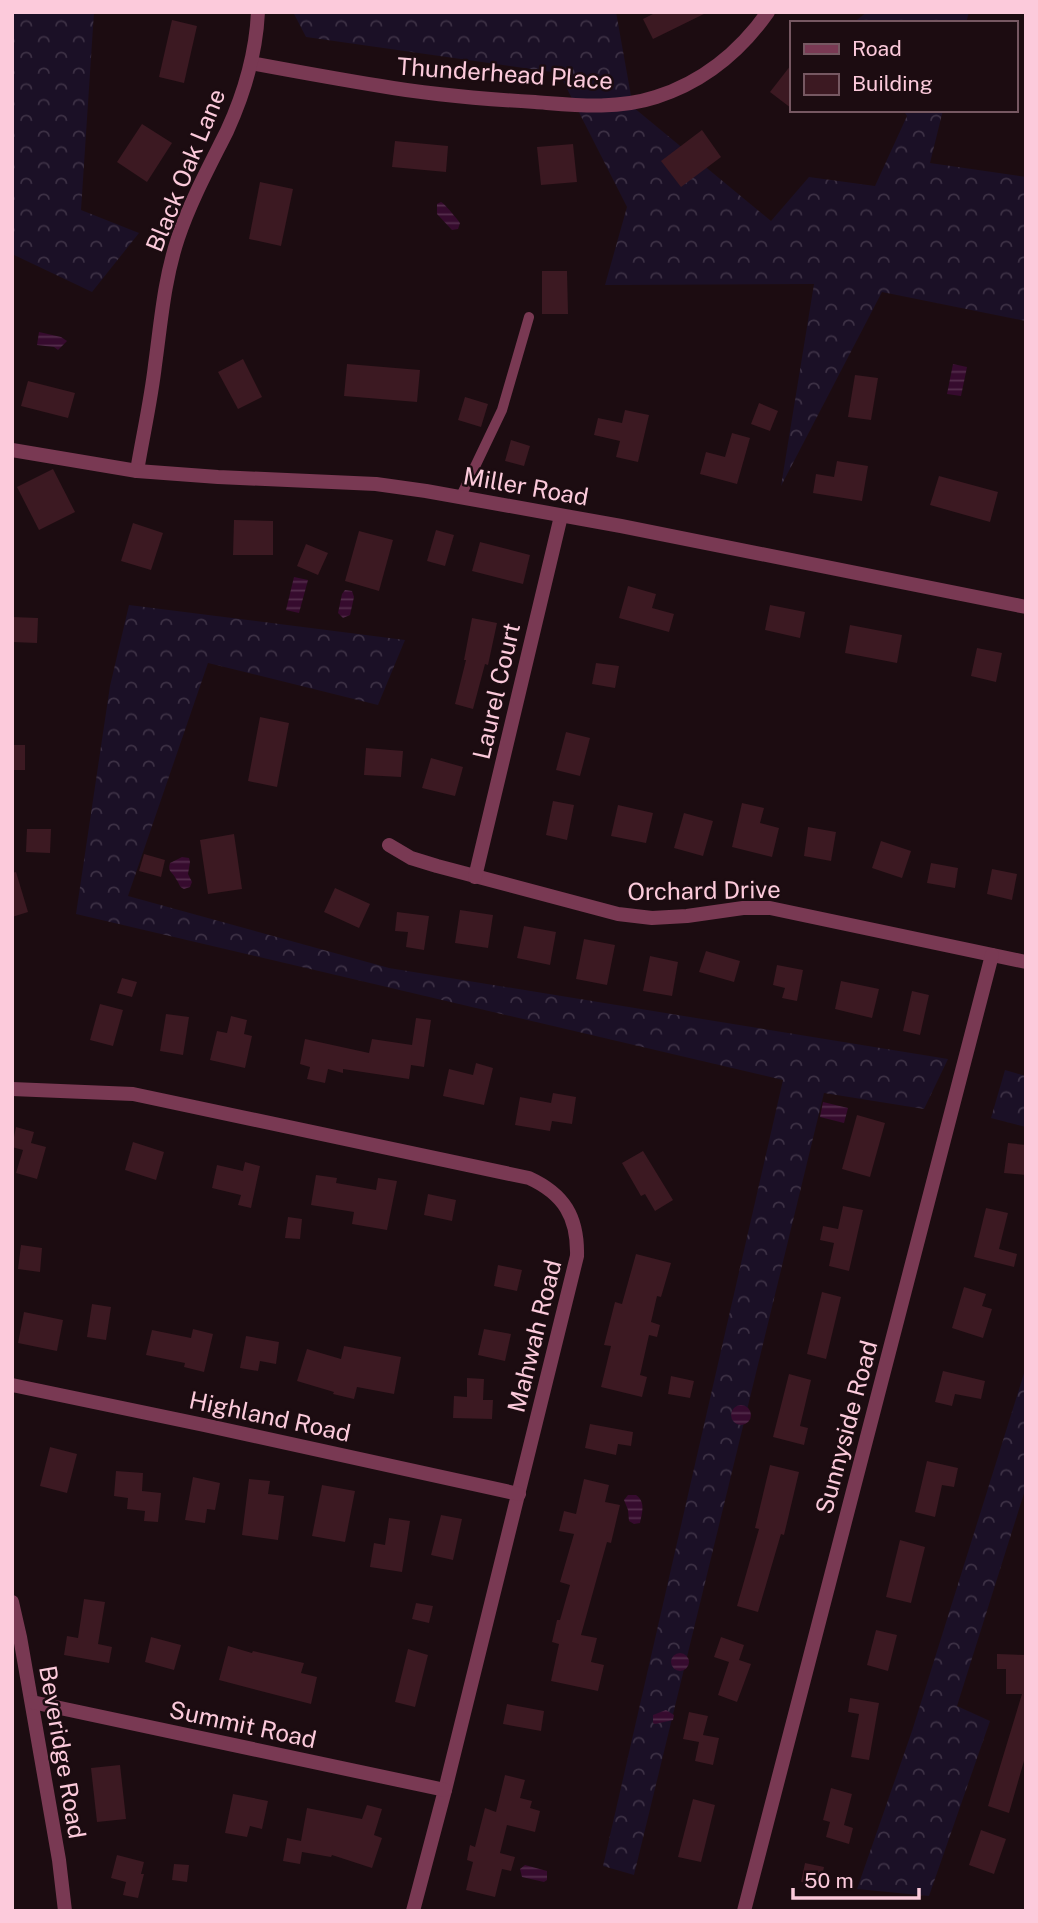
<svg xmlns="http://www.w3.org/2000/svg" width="1038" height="1923" viewBox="0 0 1038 1923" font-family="'Public Sans',sans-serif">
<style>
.forest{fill:url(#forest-crowns)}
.water{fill:url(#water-rules)}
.building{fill:#3c1922}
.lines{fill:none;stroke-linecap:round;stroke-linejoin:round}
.service{stroke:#793953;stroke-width:10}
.minor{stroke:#793953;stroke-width:14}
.tertiary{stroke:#793953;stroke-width:14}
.labels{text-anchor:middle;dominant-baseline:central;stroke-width:5;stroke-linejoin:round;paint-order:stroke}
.street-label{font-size:24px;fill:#fccadb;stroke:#1c0c11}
</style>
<defs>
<pattern id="forest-crowns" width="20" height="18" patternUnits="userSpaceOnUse" patternTransform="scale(1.75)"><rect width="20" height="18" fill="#1b1026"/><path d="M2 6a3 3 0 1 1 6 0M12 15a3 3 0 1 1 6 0" fill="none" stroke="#3d3145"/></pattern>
<pattern id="water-rules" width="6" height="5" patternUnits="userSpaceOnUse" patternTransform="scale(1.75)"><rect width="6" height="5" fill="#360b2e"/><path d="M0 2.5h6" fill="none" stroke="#542d4c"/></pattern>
</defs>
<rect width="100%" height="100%" fill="#1c0c11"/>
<g class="forest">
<path d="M12 12H94L81 210 139 233 92 292 12 254Z"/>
<path d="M293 12H616L633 107 771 221 809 177 875 186 907 116 903 110H943L930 163 1026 177V321L882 292 781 486 814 284 605 285 627 207 559 73 306 37Z"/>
<path d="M867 12H969L966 23H853Z"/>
<path d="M129 605 405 640 378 705 208 663 128 896 389 968 948 1059 924 1109 824 1093 634 1875 603 1866 783 1080 76 914 110 686Z"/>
<path d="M1005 1070 1026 1076V1127L991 1118Z"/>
<path d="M1026 1367V1487L957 1706 990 1721 929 1896 857 1889 912 1731Z"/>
</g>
<g class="water">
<path d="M441 202C445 204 457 219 460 223L458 229 452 230 437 214V204Z"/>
<path d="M39 332 61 337 67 341 58 350 54 347 37 345Z"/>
<path d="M953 364 967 367 961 396 947 394Z"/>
<path d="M294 577 308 580 299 613 286 610Z"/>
<path d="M345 590 352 591 354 597 350 615 343 618 338 613 342 594Z"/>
<path d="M182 857 189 858 190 862 188 874 192 882 190 887 184 889C178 886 180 884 176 879 173 872 167 872 170 863Z"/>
<path d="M823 1102 848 1108 844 1123 820 1117Z"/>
<circle cx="741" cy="1415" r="10"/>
<path d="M628 1495H636C646 1502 642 1513 640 1523L634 1524 629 1521 628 1510 624 1500Z"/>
<circle cx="680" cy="1662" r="9"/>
<path d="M666 1710 674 1715 673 1720 655 1724 653 1723V1715Z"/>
<path d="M525 1865 547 1871V1880L544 1882 522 1877 520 1869Z"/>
</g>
<g class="building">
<path d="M657 12H708L653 39 643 19Z"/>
<path d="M172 20 197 26 184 83 159 77Z"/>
<path d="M791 65V108L770 92Z"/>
<path d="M142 124 172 143 147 182 117 162Z"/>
<path d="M702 130 721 157 681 187 661 161Z"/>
<path d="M395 141 448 146 446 172 392 167Z"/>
<path d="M573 144 577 182 541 185 537 147Z"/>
<path d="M260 182 293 189 281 246 249 239Z"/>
<path d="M542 271H567L568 314H542Z"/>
<path d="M243 359 262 397 238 409 218 372Z"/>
<path d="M347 364 420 370 417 402 344 396Z"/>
<path d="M855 375 878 378 871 420 848 417Z"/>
<path d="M28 381 75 393 68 418 21 406Z"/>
<path d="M465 397 488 404 481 427 458 420Z"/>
<path d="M759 403 778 411 770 431 751 424Z"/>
<path d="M625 410 649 415 638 462 616 457 620 441 594 435 598 418 622 423Z"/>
<path d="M732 433 750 438 737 484 700 474 706 452 725 457Z"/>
<path d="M511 440 530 446 524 466 505 461Z"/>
<path d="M837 461 868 466 862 501 813 493 816 474 834 477Z"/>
<path d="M53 469 75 512 39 530 17 487Z"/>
<path d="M939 476 998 492 990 522 930 505Z"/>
<path d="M234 520 273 521V555H233Z"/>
<path d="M133 523 163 533 151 570 121 561Z"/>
<path d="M436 530 454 535 445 566 427 561Z"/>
<path d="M359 531 393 540 379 591 345 581Z"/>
<path d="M480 542 530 555 523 584 472 571Z"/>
<path d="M306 544 328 553 318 575 297 566Z"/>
<path d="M628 586 656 594 652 608 674 614 669 632 619 618Z"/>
<path d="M770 605 805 612 800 638 765 630Z"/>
<path d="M12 617 38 618 37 643 12 642Z"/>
<path d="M472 618 497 623 488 665 485 664 473 709 455 704 466 660H464Z"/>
<path d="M850 625 902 635 897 663 845 653Z"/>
<path d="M977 648 1002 653 996 682 971 676Z"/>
<path d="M596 663 619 666 615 688 592 684Z"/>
<path d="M260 717 289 723 277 787 248 781Z"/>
<path d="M566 732 590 738 580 776 556 770Z"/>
<rect x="12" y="745" width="13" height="25"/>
<path d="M366 748 403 751 401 777 364 775Z"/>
<path d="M431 758 463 767 455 796 422 788Z"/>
<path d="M553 801 574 805 567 840 546 835Z"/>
<path d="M742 803 764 808 760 823 779 828 772 857 732 847Z"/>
<path d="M618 805 653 813 646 843 611 836Z"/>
<path d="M684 813 713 821 703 856 674 848Z"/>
<path d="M808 827 836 832 831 861 804 856Z"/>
<path d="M27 829H51L50 853 26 852Z"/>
<path d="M234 834 242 889 208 894 200 840Z"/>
<path d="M881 841 911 851 902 878 872 868Z"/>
<path d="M144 854 165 860 161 877 139 871Z"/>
<path d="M931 863 958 868 955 888 927 883Z"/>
<path d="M992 869 1017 874 1012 900 987 894Z"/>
<path d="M16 872 28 912 12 917V873Z"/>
<path d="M335 888 370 904 359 928 324 912Z"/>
<path d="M460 910 493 915 488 948 455 943Z"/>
<path d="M397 912 429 916 424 950 406 947 408 932 395 931Z"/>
<path d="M524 926 556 932 550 965 517 958Z"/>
<path d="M584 939 615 945 607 985 576 979Z"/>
<path d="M706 951 740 961 734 982 699 972Z"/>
<path d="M650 956 678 962 672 996 643 991Z"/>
<path d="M777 965 803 970 797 1001 782 998 785 988 773 985Z"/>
<path d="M122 978 137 982 132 997 117 993Z"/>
<path d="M841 981 879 989 872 1018 835 1009Z"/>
<path d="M912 991 929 995 920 1035 903 1031Z"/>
<path d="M100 1004 123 1010 113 1046 90 1040Z"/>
<path d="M166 1014 189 1017 183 1055 160 1051Z"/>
<path d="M231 1016 247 1020 244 1034 252 1036 245 1068 210 1060 217 1031 227 1033Z"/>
<path d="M416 1018 431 1020 424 1067 411 1065 409 1079 343 1069V1073L328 1069 325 1083 307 1079 310 1067 300 1064 305 1039 369 1053 372 1039 412 1045Z"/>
<path d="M476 1063 493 1068 484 1105 443 1096 449 1069 473 1075Z"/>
<path d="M553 1093 576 1097 572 1124 552 1121 550 1131 515 1125 520 1097 551 1103Z"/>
<path d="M857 1115 885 1123 870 1177 842 1169Z"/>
<path d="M16 1127 34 1132 31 1143 46 1147 37 1179 16 1173 23 1150 12 1147Z"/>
<path d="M133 1142 164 1152 156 1180 125 1170Z"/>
<path d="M1008 1143 1026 1145V1175L1004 1173Z"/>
<path d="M643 1151 673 1200 655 1211 645 1194 641 1196 622 1163Z"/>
<path d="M245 1162 260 1166 251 1208 238 1205 241 1195 212 1188 217 1165 243 1171Z"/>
<path d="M316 1175 337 1178 336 1183 376 1190 378 1178 397 1181 387 1230 352 1224 354 1212 311 1205Z"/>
<path d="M428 1194 456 1200 452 1221 424 1215Z"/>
<path d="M843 1206 863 1210 849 1271 829 1266 834 1243 820 1240 823 1226 838 1229Z"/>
<path d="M986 1208 1008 1213 999 1249 1017 1254 1014 1267 974 1257Z"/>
<path d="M288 1217 302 1219 300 1239 285 1238Z"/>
<path d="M21 1245 42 1248 40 1272 18 1269Z"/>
<path d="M636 1254 671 1263 661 1297 657 1296 651 1322 660 1325 657 1337 649 1335 640 1375 647 1377 642 1397 601 1387 611 1346 604 1345 615 1302 622 1304Z"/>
<path d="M498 1265 522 1270 517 1291 494 1286Z"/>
<path d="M964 1287 986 1294 982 1306 992 1309 983 1338 952 1328Z"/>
<path d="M822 1292 841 1297 826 1359 807 1354Z"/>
<path d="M92 1304 111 1307 106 1340 87 1337Z"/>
<path d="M24 1312 63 1320 57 1351 18 1343Z"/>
<path d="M193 1329 213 1334 204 1372 184 1367 185 1363 146 1355 152 1330 191 1338Z"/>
<path d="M484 1329 511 1334 505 1361 478 1355Z"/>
<path d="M246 1336 279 1342 276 1364 260 1361 258 1371 240 1368Z"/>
<path d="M344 1346 401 1357 394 1394 357 1387 354 1399 333 1394 334 1392 297 1381 307 1349 341 1359Z"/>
<path d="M943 1371 985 1381 981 1399 955 1394 952 1406 935 1402Z"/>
<path d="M789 1374 811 1380 800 1426 808 1428 804 1445 773 1437Z"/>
<path d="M671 1376 694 1381 690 1398 668 1394Z"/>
<path d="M467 1378 484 1379 483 1400H493L492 1419 453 1418 454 1396 467 1397Z"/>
<path d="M590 1424 633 1432 631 1446 618 1444 616 1455 585 1448Z"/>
<path d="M50 1447 77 1454 67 1493 40 1486Z"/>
<path d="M927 1461 958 1468 954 1487 942 1485 935 1517 915 1512Z"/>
<path d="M770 1465 799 1472 784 1535 781 1534 758 1612 737 1606 759 1529 755 1528Z"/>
<path d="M116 1471 143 1473 142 1491 161 1493 158 1522 144 1521 145 1511 127 1509 128 1498 114 1496Z"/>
<path d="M193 1477 220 1483 215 1510 207 1509 205 1523 185 1520Z"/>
<path d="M249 1479 270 1481 268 1494 284 1496 278 1540 242 1535Z"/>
<path d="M584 1479 609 1485 605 1502 620 1505 611 1543 607 1542 581 1635 597 1638 591 1662 604 1665 598 1691 551 1681 559 1644 552 1642 557 1620H560L570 1585 560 1582 574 1534 559 1531 564 1511 576 1514Z"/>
<path d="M322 1485 355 1491 345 1542 312 1536Z"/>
<path d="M441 1515 462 1519 453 1560 431 1555Z"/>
<path d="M389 1518 410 1521 402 1572 370 1567 374 1543 385 1545Z"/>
<path d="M900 1540 925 1547 911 1603 886 1597Z"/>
<path d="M84 1599 105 1602 98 1644 112 1647 109 1663 64 1655 67 1636 78 1638Z"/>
<path d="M416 1603 433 1606 429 1623 412 1619Z"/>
<path d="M876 1630 897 1635 888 1671 867 1665Z"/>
<path d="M151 1637 181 1645 174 1670 145 1662Z"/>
<path d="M721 1637 744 1645 739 1660 751 1664 737 1702 718 1695 729 1662 714 1657Z"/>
<path d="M228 1646 252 1653 253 1651 304 1663 301 1673 317 1677 311 1704 219 1680Z"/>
<path d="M408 1649 428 1655 415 1707 395 1702Z"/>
<path d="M997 1654 1026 1655V1754L1009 1813 988 1806 1022 1694H1006V1669H997Z"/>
<path d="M850 1698 879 1703 869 1760 851 1757 859 1714 848 1712Z"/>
<path d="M507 1704 544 1711 541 1731 503 1724Z"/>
<path d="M689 1712 708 1716 703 1735 719 1738 713 1765 695 1761 699 1742 683 1739Z"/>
<path d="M120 1765 126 1819 97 1822 91 1768Z"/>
<path d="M505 1775 525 1780 520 1798 532 1801 530 1808 540 1811 535 1832 507 1825 500 1853 515 1857 511 1871 502 1869 495 1897 466 1890 473 1862 467 1860 470 1845 475 1847 485 1808 496 1812Z"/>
<path d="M831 1788 852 1794 844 1825 853 1828 849 1844 826 1837 830 1822 823 1820Z"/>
<path d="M233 1794 268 1801 262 1829 250 1826 247 1837 225 1833Z"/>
<path d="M693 1799 715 1805 701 1862 678 1857Z"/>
<path d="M367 1805 382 1809 374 1835 382 1838 372 1868 332 1855 331 1857 302 1852 300 1864 283 1861 287 1838 301 1841 307 1808 362 1819Z"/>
<path d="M981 1830 1006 1839 994 1874 969 1865Z"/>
<path d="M117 1855 144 1862 141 1874H144L138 1898 123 1895 126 1882 111 1878Z"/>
<path d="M805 1863 824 1867 820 1886 801 1882Z"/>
<path d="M174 1864 189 1865 187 1882 172 1880Z"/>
</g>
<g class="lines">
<path class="service" d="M460 498 502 410 529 317"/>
<g class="minor">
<path d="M251 63C294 71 338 79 381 86 432 95 483 99 535 102 575 105 616 110 656 97 703 82 739 53 768 12"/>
<path d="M137 471C143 435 151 400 155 365 161 322 164 280 178 238 191 200 209 167 227 131 244 94 256 53 258 12"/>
<path d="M389 845 411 858 437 866 618 914 652 918 687 916 743 908H770L1026 962"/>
<path d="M475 877 561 516"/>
<path d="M12 1089 133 1094 529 1178C564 1194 578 1217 577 1256L445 1790 413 1911"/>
<path d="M12 1385 204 1425 519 1494"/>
<path d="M12 1602 20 1637 59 1860 65 1911"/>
<path d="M32 1702 445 1790"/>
<path d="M744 1911 992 955"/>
</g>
<path class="tertiary" d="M12 450 137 471 218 477 376 484 426 491 621 526 1026 607"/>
</g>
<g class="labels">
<g class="street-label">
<text transform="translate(505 73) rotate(4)">Thunderhead Place</text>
<text transform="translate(185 170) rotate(-68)">Black Oak Lane</text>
<text transform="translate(526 486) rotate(10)">Miller Road</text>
<text transform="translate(496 691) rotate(-77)">Laurel Court</text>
<text transform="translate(704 890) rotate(-1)">Orchard Drive</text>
<text transform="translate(534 1336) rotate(-76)">Mahwah Road</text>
<text transform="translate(270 1416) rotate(12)">Highland Road</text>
<text transform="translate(846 1427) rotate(-75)">Sunnyside Road</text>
<text transform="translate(243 1724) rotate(12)">Summit Road</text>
<text transform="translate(63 1752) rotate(80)">Beveridge Road</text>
</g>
</g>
<rect width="1038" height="1923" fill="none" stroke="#fccadb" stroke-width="28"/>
<rect x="790" y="21" width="228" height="91" fill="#1c0c11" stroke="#765862" stroke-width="2"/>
<rect x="804" y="44" width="35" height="10" fill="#793953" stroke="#765862" stroke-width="2"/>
<text x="852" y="56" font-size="21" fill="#fccadb">Road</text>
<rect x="804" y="74" width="35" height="21" fill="#3c1922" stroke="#765862" stroke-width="2"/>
<text x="852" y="91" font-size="21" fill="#fccadb">Building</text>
<path d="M793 1888v10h126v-10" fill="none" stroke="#fccadb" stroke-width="3.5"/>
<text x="804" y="1888" font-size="21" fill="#fccadb" stroke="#1c0c11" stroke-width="5" paint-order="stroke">50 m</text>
</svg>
